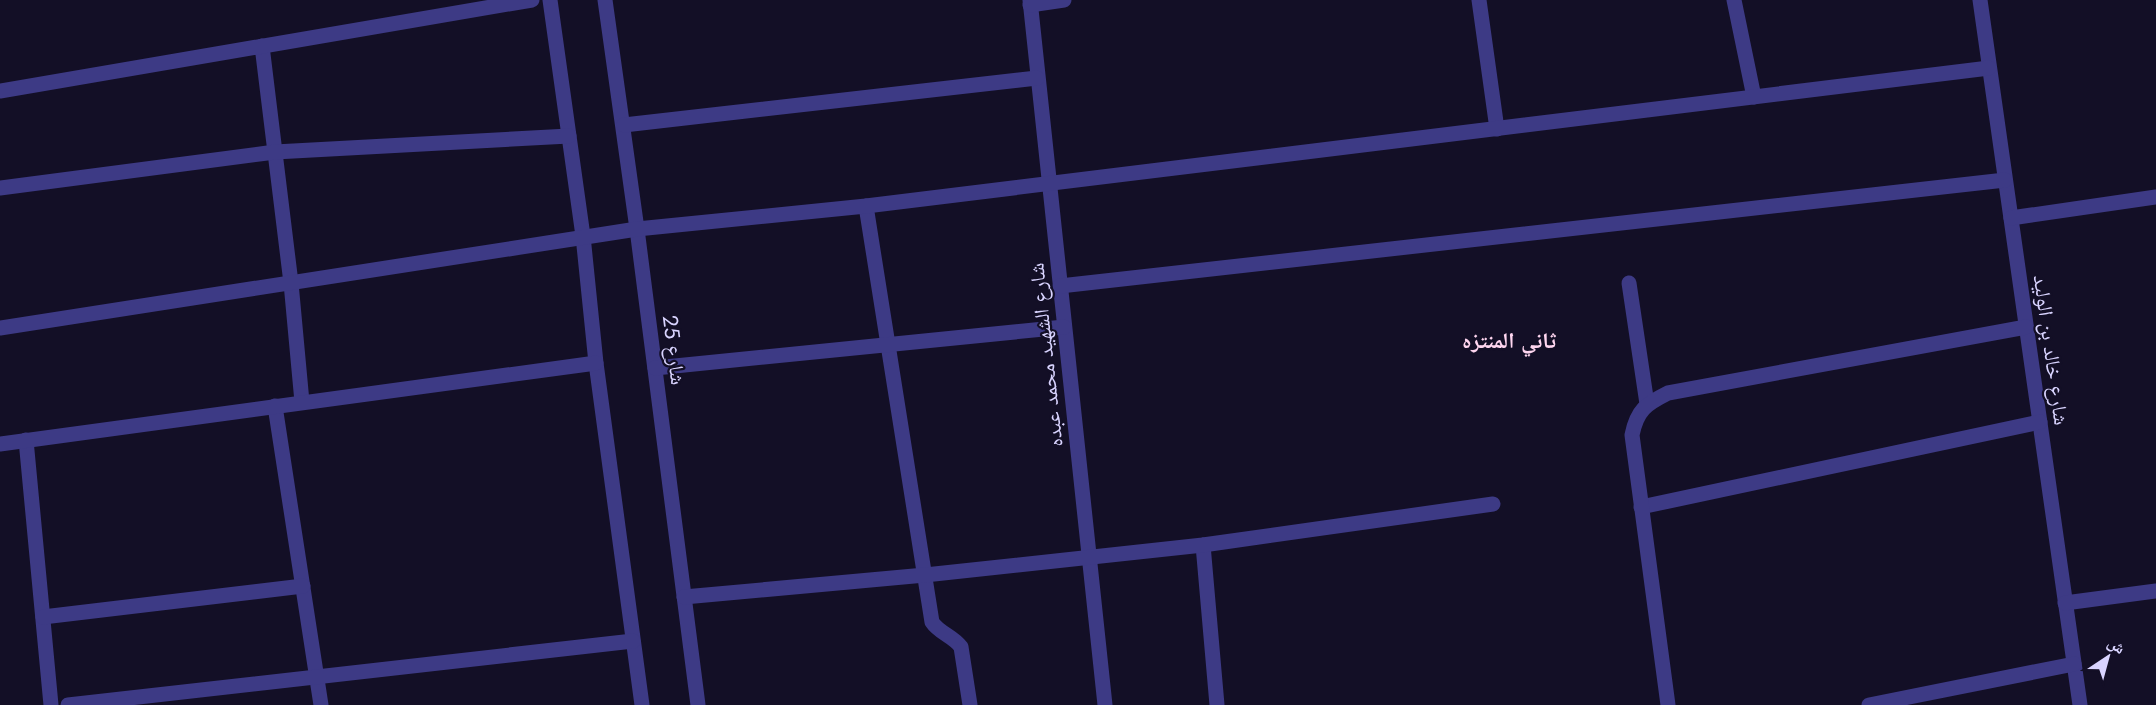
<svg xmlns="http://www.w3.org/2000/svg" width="2156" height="705" viewBox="0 0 2156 705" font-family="Jost,'Noto Naskh Arabic',sans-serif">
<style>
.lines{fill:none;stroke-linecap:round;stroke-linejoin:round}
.minor{stroke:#3d3a85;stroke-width:15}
.labels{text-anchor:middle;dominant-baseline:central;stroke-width:4.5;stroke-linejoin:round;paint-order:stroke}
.street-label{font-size:21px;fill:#d9d4ff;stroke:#130f26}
.neighbourhood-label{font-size:22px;font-weight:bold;fill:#ffd6f0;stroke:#130f26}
</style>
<rect width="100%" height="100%" fill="#130f26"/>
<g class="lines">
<g class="minor">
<path d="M550 0 583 236 596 363 642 705"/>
<path d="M605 0 637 229 698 705"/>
<path d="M1030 0 1105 705"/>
<path d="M1479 0 1497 129"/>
<path d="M1734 0 1754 97"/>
<path d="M1980 0 2080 705"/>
<path d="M1030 5 1064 0"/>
<path d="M262 46 291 283 302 402"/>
<path d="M0 91 532 0"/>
<path d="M624 125 1037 78"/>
<path d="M0 188 275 152 569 136"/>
<path d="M866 206 932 622C939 633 953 636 961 647L970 705"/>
<path d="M2011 218 2156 197"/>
<path d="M1629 283 1647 404"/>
<path d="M1060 286 2005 180"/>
<path d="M0 328 637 229 866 206 1989 68"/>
<path d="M655 368 1064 327"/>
<path d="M275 406 321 705"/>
<path d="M26 440 51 705"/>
<path d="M0 444 596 363"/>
<path d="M1641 507 2040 422"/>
<path d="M1203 545 1217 705"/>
<path d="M684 597 925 575 1203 545 1493 504"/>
<path d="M2065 603 2156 591"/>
<path d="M43 617 303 586"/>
<path d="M68 705 633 641"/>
<path d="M1668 705 1632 435C1637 410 1646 404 1668 393L2026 327"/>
<path d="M1869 705 2074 664"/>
</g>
</g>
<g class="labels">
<g class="street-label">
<text transform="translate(674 350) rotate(83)">شارع 25</text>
<text transform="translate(2051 350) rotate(82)">شارع خالد بن الوليد</text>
<text transform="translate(1046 355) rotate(-96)">شارع الشهيد محمد عبده</text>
</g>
<g class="neighbourhood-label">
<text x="1509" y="340">ثاني المنتزه</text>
</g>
</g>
<g transform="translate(2108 657) rotate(36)" stroke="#130f26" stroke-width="4.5" paint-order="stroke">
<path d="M0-4.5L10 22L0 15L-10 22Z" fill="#d9d4ff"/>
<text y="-9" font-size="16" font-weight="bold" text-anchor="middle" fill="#d9d4ff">ش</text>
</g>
</svg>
